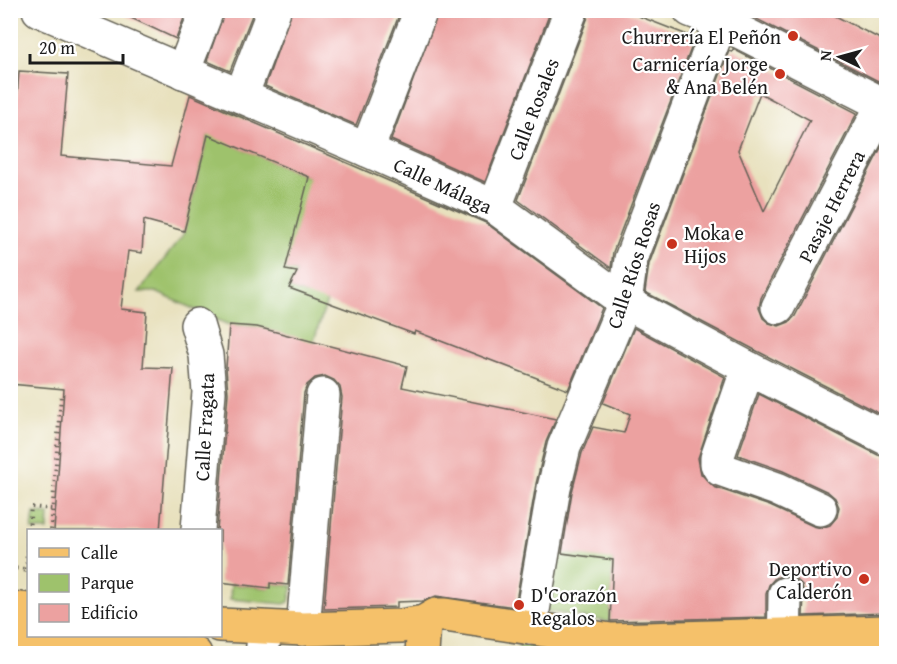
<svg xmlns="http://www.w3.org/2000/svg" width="897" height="664" viewBox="0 0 897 664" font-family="'Gentium Book Plus',serif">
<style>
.green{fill:#9ec26c;stroke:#5d6f44;stroke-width:1.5}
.building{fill:#eca1a0;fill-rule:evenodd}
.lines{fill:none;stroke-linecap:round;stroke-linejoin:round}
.minor-casing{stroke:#636155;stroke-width:36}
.major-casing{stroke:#636155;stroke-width:36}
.path{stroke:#636155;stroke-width:4;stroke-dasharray:1.5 4.5;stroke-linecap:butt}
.minor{stroke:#fff;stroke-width:33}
.major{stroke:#f5c16b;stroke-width:33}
.poi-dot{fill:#c8321e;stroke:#fff;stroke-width:2}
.labels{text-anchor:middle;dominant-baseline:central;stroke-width:4.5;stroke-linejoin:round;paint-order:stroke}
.poi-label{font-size:20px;fill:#1c1c1c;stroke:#fff;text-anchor:end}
.street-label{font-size:20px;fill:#1c1c1c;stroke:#fff}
</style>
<rect width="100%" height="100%" fill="#fff"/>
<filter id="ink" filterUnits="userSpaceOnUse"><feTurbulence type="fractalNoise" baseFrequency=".0167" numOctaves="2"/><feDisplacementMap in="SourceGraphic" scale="12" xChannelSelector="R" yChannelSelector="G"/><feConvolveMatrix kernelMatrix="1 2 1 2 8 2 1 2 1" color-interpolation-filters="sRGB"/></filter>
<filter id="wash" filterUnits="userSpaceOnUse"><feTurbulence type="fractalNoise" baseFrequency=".008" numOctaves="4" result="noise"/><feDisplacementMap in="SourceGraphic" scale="24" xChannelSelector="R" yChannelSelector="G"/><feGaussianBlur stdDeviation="1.35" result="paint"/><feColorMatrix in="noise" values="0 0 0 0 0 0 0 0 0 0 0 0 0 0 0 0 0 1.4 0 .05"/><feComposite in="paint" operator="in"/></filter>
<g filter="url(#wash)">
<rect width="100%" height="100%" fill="#e8e1be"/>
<g class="green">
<path d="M216 103 248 117 236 146 311 178 286 270 297 272 289 288 305 294 329 295 313 343 257 327 229 325 156 292H139L183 235Z"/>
<path d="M34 513 49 514 48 530H32Z"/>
<path d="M614 541 610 622 545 611 555 552 580 555Z"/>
<path d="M270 583 293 586 289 602 284 604 230 599 231 584 269 588Z"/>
<path d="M519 644 565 651V653H518Z"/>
</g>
<g id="blocks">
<g class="building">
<path d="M114 10H187L176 39Z"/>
<path d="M225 10H254L230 71 207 61Z"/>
<path d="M292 10H401L356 125 265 86Z"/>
<path d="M439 10H551L485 182 391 140Z"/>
<path d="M589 10H623L695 38 613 252 611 268 518 200 588 17Z"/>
<path d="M749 10H824L886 42V85L747 14Z"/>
<path d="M733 49 857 113 761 298 759 308 763 318 769 323 779 326 789 322 795 316 886 138V417L757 351 645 292 649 264 729 51 732 52ZM760 93 810 120 764 211 738 150Z"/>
<path d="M19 71 68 74 61 156 171 166 190 95 486 223 602 308 568 390 415 331 414 334 289 288 297 272 285 270 309 177 208 135 184 231 144 220 142 253 128 251 121 309 147 312 143 367 173 368 160 531H54L64 389 10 384V135L13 100 17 99Z"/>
<path d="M229 325 257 327 407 366 402 387 556 419 546 442 536 484 515 607 436 596 423 601 397 602V607L324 609 342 397 340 387 334 380 325 376 315 378 307 385 304 393 288 585 270 583V588L220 582V531H217L228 393 226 368Z"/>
<path d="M634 328 725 377 698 458 701 474 714 487 770 506 813 526 821 528 830 525 837 517 839 507 835 498 828 492 783 471 738 455 759 394 878 455 886 457V613L803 616 804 594 802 585 795 578 785 575 775 578 769 585 766 594V617L610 621 613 560 562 553 572 492 582 453 593 427 624 433 630 414 603 403Z"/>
</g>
</g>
</g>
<g filter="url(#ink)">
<use href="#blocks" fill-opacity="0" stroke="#636155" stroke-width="1.5"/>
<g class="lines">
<defs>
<g id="minor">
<path d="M39 10 367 150 495 207 625 302 748 368 886 438"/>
<path d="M690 10 721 22 886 106"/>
<path d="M183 72 207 10"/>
<path d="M241 96 274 10"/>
<path d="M367 150 421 10"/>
<path d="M495 207 571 10"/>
<path d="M778 307 883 104"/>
<path d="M197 325 206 355 209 392 198 530"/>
<path d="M748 368 717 458V464L720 469 777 489 820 509"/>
<path d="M530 628 554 488 564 447 625 302 631 259 725 10"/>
<path d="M303 629 323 395"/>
<path d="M262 654 265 629"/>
<path d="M784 654 785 594"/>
</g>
<g id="major">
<path d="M10 608 28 610"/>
<path d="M220 625 303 629 401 626 424 622 436 615H445L611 640 886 632"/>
<path d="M10 640 195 654"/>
<path d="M422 654 424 622"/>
</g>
</defs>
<use href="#minor" class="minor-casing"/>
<use href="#major" class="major-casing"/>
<g class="path">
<path d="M29 530 31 507 52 509"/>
<path d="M51 530 61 395"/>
<path d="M10 568 26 569 25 577"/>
<path d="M26 569 28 533"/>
</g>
<use href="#minor" class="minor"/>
<use href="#major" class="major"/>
</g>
</g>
<g class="poi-dot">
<circle cx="793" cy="36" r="6"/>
<circle cx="780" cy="74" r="6"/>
<circle cx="672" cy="244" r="6"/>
<circle cx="864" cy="579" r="6"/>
<circle cx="519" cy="605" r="6"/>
</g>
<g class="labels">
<g class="poi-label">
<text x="781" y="36">Churrería El Peñón</text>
<text x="768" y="63">Carnicería Jorge<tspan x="768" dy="23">&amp; Ana Belén</tspan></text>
<text x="684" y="232" text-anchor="start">Moka e<tspan x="684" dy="23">Hijos</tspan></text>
<text x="852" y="568">Deportivo<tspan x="852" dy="23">Calderón</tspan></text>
<text x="531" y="594" text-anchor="start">D'Corazón<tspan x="531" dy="23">Regalos</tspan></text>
</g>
<g class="street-label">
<text transform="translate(533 109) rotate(-69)">Calle Rosales</text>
<text transform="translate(443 185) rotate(25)">Calle Málaga</text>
<text transform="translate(831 206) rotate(-63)">Pasaje Herrera</text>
<text transform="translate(633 265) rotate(-72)">Calle Ríos Rosas</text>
<text transform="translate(204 427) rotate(-87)">Calle Fragata</text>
</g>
</g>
<rect width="897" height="664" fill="none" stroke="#fff" stroke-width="36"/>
<rect x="27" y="529" width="195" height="108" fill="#ffffff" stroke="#a4a4a4" stroke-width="1.5"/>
<rect x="39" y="548" width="30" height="9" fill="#f5c16b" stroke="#a4a4a4" stroke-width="1.5"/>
<text x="81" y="559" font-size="18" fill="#1c1c1c">Calle</text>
<rect x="39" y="574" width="30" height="18" fill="#9ec26c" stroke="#a4a4a4" stroke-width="1.5"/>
<text x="81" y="589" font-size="18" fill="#1c1c1c">Parque</text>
<rect x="39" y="604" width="30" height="18" fill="#eca1a0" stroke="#a4a4a4" stroke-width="1.5"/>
<text x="81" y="619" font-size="18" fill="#1c1c1c">Edificio</text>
<g transform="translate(840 57) rotate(275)" stroke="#ffffff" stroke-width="4.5" paint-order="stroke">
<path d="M0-4.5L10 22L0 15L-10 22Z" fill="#1c1c1c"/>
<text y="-9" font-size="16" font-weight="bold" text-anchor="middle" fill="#1c1c1c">N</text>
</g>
<path d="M30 54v9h93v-9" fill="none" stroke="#1c1c1c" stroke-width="3"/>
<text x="39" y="54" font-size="18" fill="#1c1c1c" stroke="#ffffff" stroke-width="4.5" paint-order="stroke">20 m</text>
</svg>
